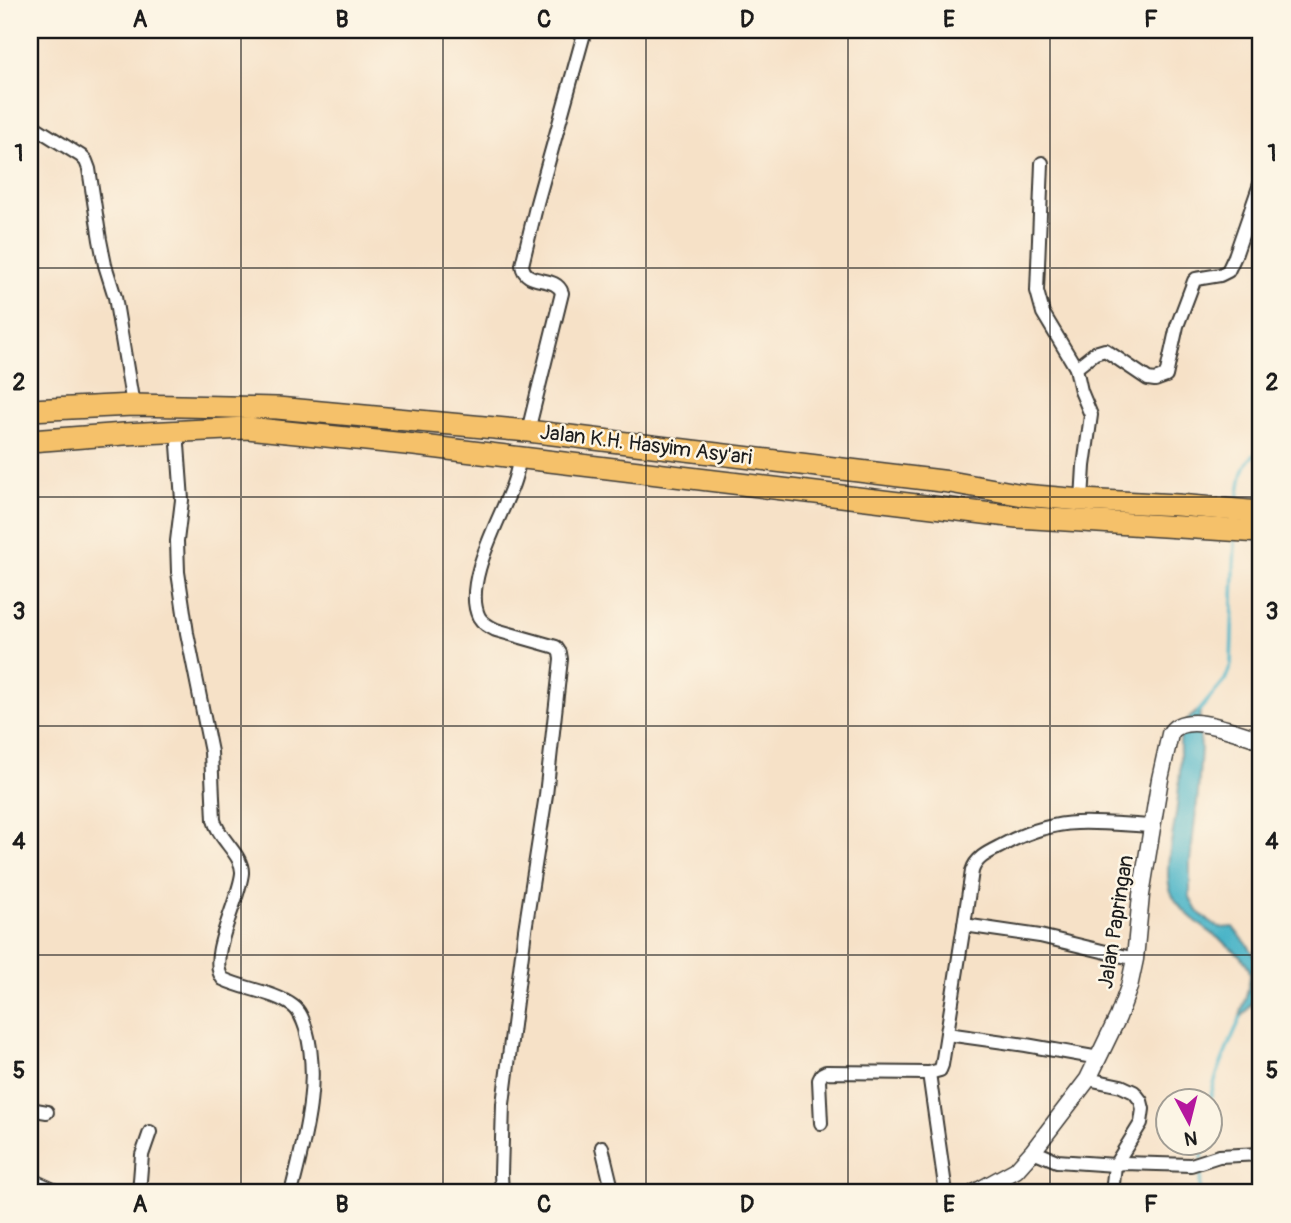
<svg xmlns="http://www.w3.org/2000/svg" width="1291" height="1223" viewBox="0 0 1291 1223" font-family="Pangolin,sans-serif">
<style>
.water{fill:#4ab4c7;stroke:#336872;stroke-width:2}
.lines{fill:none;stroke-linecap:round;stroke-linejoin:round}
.stream{stroke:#4ab4c7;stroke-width:3.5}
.minor-casing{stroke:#3d3a36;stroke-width:16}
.tertiary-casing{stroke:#3d3a36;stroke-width:19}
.trunk-casing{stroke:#3d3a36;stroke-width:24}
.minor{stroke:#fff;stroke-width:12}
.tertiary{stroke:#fff;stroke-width:16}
.trunk{stroke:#f5c16b;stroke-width:21}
.grid{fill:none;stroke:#1c1c1c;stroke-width:2;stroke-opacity:0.55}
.labels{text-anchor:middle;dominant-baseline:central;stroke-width:5;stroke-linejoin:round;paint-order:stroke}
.street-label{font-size:21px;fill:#1c1c1c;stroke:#fcf5e5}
.neatline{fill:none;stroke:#1c1c1c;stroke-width:2.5}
.grid-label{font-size:23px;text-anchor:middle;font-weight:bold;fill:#1c1c1c}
</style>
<rect width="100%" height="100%" fill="#fcf5e5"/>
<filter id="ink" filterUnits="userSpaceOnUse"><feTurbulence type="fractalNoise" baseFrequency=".0143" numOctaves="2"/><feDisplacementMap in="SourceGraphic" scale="14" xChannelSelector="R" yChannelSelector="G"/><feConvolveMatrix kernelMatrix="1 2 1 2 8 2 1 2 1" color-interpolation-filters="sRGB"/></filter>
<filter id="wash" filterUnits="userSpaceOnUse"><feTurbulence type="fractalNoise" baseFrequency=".00686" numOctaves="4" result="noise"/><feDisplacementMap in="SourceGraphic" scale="28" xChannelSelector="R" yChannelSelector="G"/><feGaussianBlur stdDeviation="1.57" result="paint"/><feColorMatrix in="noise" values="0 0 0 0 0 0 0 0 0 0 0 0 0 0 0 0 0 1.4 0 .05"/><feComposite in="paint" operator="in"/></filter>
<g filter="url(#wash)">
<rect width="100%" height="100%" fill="#f6e1c7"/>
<path class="water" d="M1200 709 1199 730 1201 747 1198 794 1190 863V898L1197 911 1209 921 1221 928 1233 927C1237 933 1242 938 1247 944 1267 969 1260 999 1239 1020 1242 1007 1251 986 1250 973 1247 947 1180 923 1170 889 1164 868 1173 835 1176 814 1178 800 1179 785 1180 771 1181 759 1178 738 1182 728 1186 719 1193 715 1200 709Z"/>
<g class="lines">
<g class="stream">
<path d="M1238 503C1240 484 1241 459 1261 451"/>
<path d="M1198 712 1225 680 1231 665 1235 539"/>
<path d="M1210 1100C1216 1071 1229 1045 1241 1017"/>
<path d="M1202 1158 1204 1142"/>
<path d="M1200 1193 1201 1165"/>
</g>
</g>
</g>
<g filter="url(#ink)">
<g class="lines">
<defs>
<g id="minor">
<path d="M30 124 81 156 86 161 89 169 100 240 105 265 115 297 133 405"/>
<path d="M1042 163 1037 291 1043 313 1076 368"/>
<path d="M177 431 182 500 177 541 178 572 187 633 211 752 214 820C219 840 243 855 242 873 240 899 206 959 223 979 244 989 274 992 293 1006 300 1011 303 1020 306 1029 321 1082 304 1141 291 1193"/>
<path d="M528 431 562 293C556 274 525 287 522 265L537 203 585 30"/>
<path d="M1082 500 1084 466 1091 415 1081 391 1076 368 1095 353 1105 350 1148 379 1155 380 1166 376 1177 326 1194 281 1196 279 1220 275 1228 271 1235 256 1261 181"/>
<path d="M964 925 972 871C976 858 987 853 999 847 1022 834 1050 824 1077 823 1101 822 1128 825 1153 826"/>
<path d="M947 1034 1026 1045 1099 1058"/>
<path d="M929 1073 946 1193"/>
<path d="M1088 1079 1121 1086 1134 1092 1141 1101 1143 1109 1141 1123 1115 1165 1112 1193"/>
<path d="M30 1109 47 1112"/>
<path d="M821 1123 819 1080 822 1074 826 1072 929 1073 940 1070 942 1065 964 925 1040 936 1135 959"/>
<path d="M602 1147 613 1193"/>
<path d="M1033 1151 1057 1161 1115 1165 1124 1163 1191 1165 1219 1156 1261 1154"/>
<path d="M139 1193 142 1155 150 1132"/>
<path d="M502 1193 501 1174 503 1104 525 930 546 795 561 659 560 653 556 647 496 630C490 627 483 624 479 617 462 583 501 518 513 484 516 476 518 467 520 458"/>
</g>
<g id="tertiary">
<path d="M30 1181 56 1193"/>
<path d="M974 1193 1016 1170 1033 1151 1088 1079 1118 1017 1129 987 1135 959 1141 895 1160 779 1170 734C1184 709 1240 734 1261 740"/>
</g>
<g id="trunk">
<path d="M30 410 133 405 277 408 528 431 950 482 1023 495 1082 500 1178 505 1261 512"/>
<path d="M30 441 124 434 247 428 406 444 1017 517 1261 532"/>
</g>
</defs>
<use href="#minor" class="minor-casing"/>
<use href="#tertiary" class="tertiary-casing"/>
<use href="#trunk" class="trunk-casing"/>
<use href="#minor" class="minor"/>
<use href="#tertiary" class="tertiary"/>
<use href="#trunk" class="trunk"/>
</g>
</g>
<path class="grid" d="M241 30V1193M443 30V1193M646 30V1193M848 30V1193M1050 30V1193M30 268H1261M30 497H1261M30 726H1261M30 955H1261"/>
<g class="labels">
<g class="street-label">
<text transform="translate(646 445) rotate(7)">Jalan K.H. Hasyim Asy'ari</text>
<text transform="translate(1116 922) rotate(-81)">Jalan Papringan</text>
</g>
</g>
<rect width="1291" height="1223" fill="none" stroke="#fcf5e5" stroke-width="77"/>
<g transform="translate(1189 1122) rotate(173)"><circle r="33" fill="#fcf5e5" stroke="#a29e95" stroke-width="2"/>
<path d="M0-5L12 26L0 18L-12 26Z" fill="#b5179e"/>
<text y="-10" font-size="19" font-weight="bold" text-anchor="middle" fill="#1c1c1c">N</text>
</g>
<rect x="38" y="38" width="1214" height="1146" class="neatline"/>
<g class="grid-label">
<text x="140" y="27">A</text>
<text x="342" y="27">B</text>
<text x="544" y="27">C</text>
<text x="747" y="27">D</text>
<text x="949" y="27">E</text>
<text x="1151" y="27">F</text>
<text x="19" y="161">1</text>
<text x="1272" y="161">1</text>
<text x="19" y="390">2</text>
<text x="1272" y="390">2</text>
<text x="19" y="619">3</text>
<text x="1272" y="619">3</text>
<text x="19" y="849">4</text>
<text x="1272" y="849">4</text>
<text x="19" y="1078">5</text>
<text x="1272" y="1078">5</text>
<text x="140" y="1212">A</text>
<text x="342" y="1212">B</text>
<text x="544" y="1212">C</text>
<text x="747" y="1212">D</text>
<text x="949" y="1212">E</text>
<text x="1151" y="1212">F</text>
</g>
</svg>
